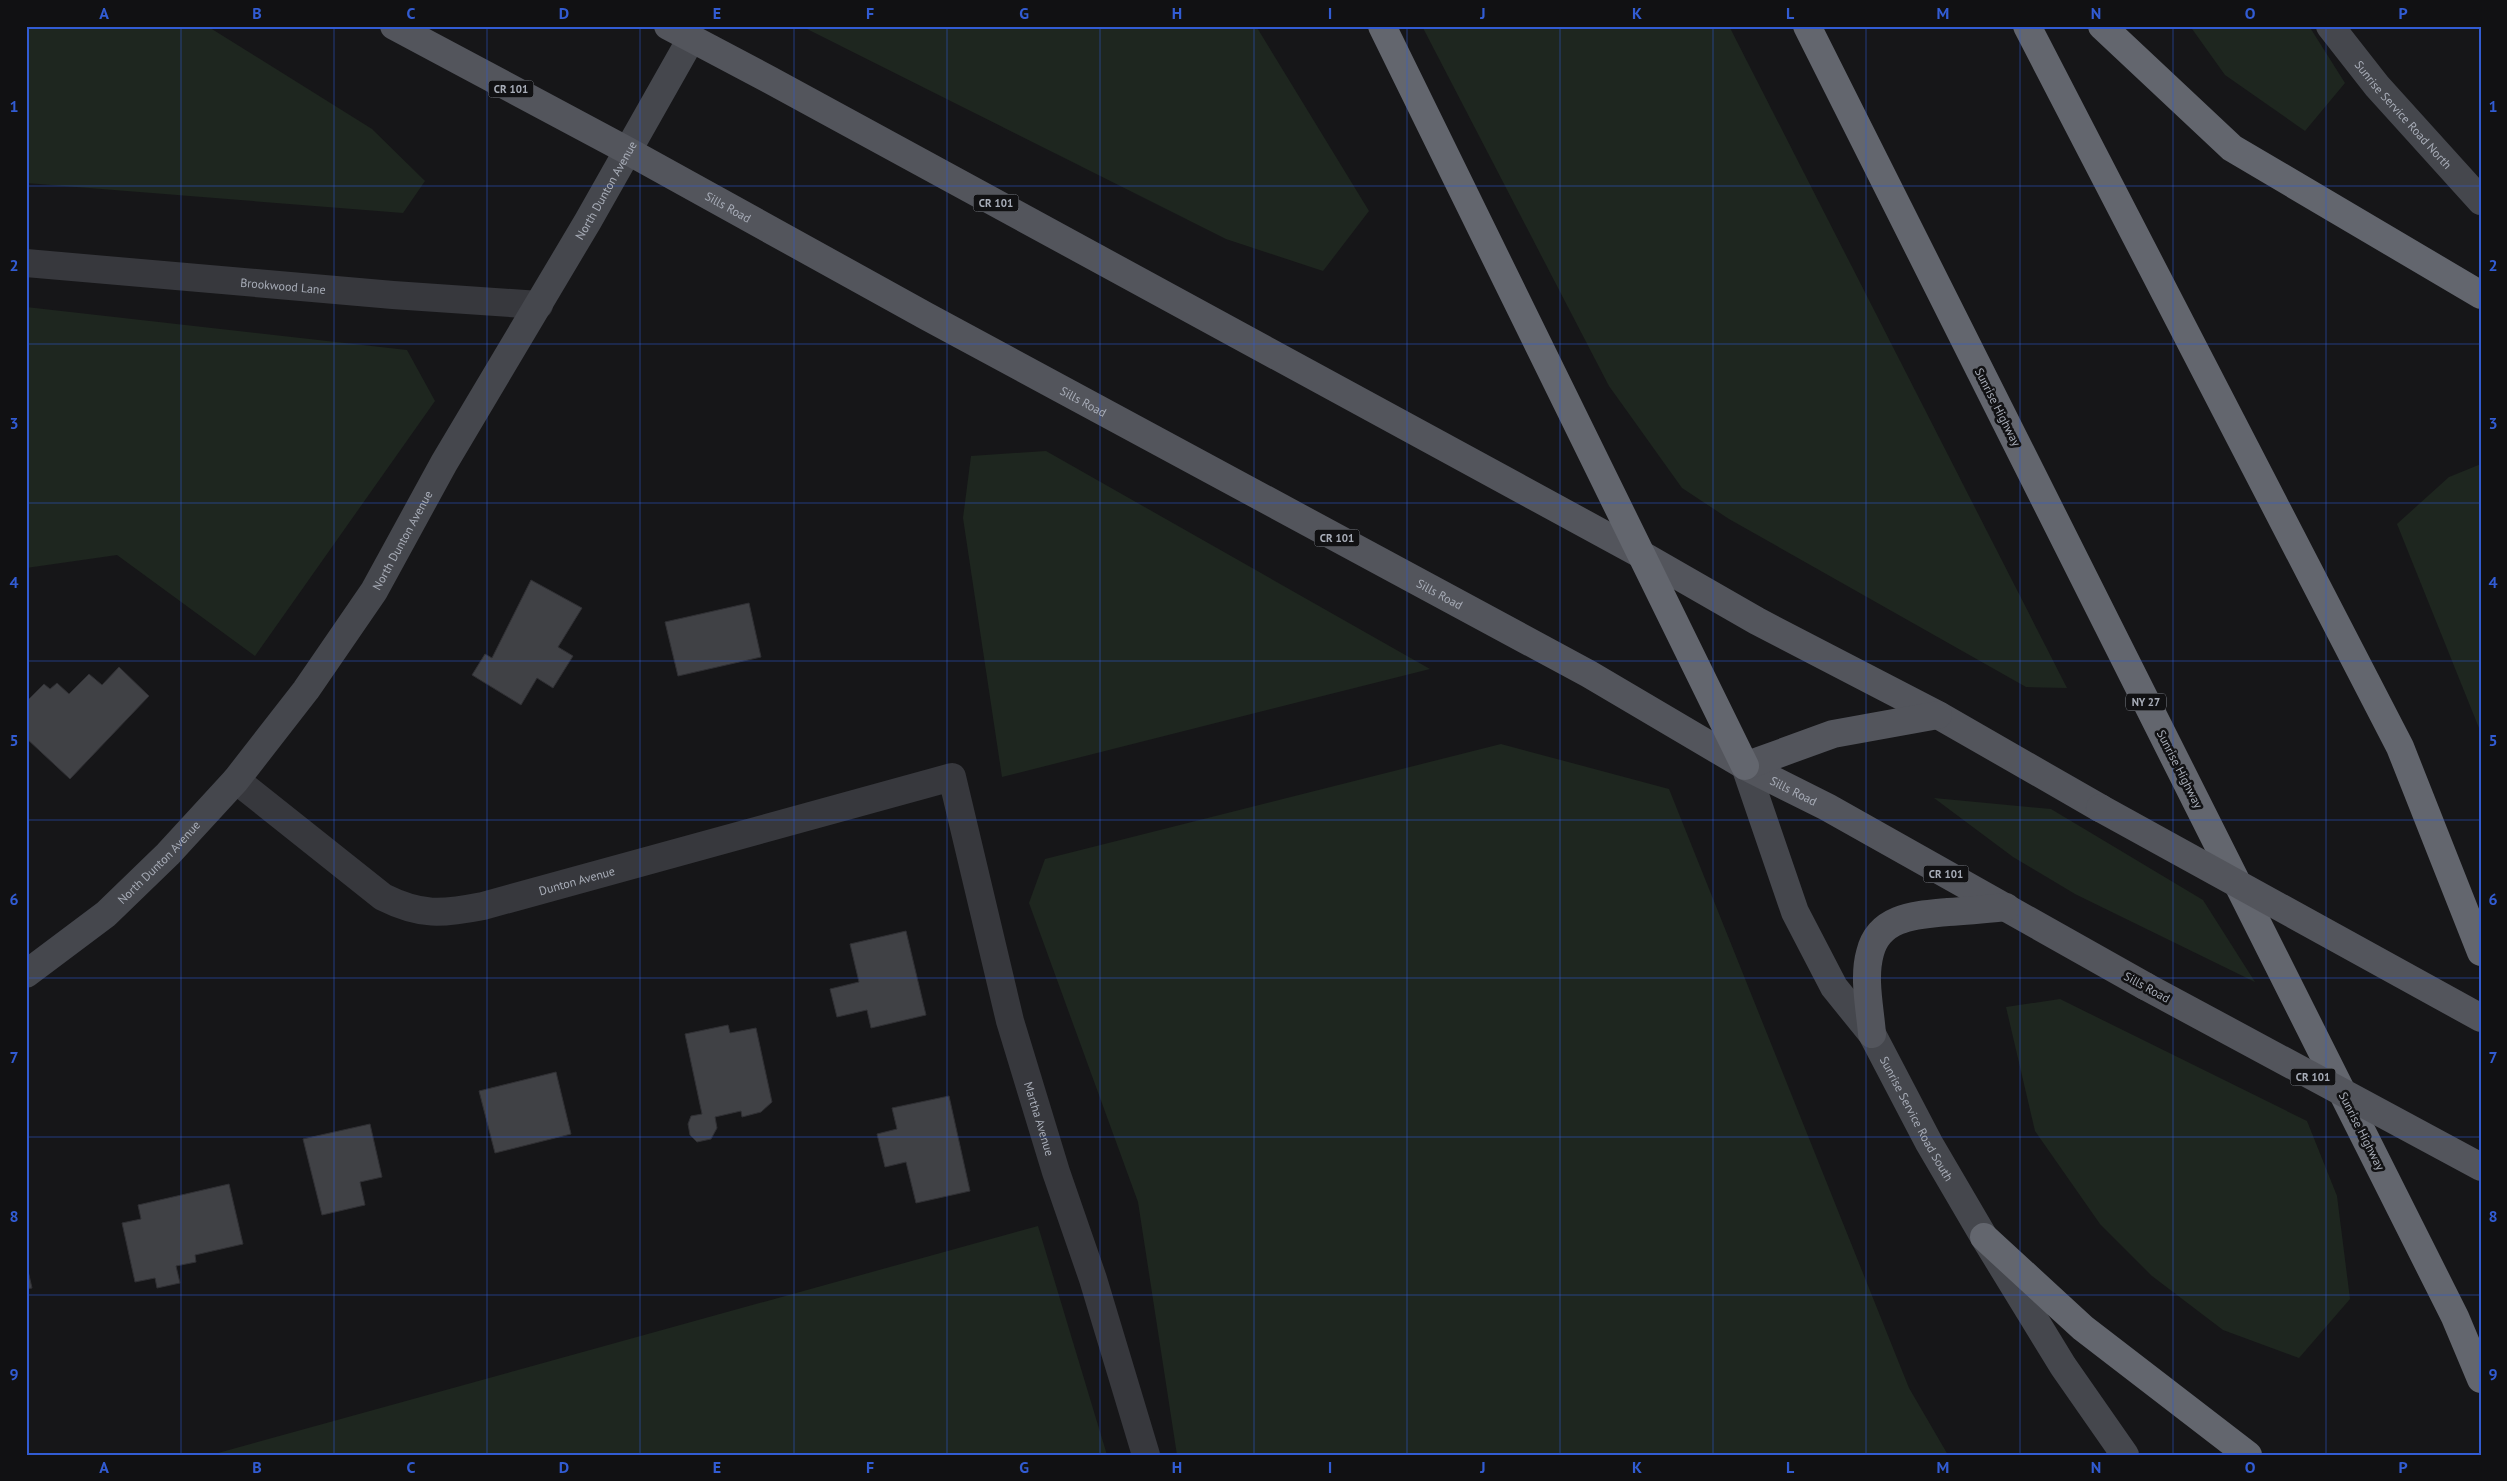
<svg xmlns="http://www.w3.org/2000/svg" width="2507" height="1481" viewBox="0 0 2507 1481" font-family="'PT Sans',sans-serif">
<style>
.green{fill:#1e261f}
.building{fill:#404145;stroke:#303034}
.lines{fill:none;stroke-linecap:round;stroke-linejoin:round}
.street{stroke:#37383d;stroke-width:28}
.secondary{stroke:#45474d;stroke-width:28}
.primary{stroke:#53555c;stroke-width:28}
.highway{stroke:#63666e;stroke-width:28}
.primary-bridge{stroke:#53555c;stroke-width:28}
.grid{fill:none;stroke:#325cd3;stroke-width:1;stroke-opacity:0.55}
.labels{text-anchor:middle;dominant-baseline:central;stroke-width:5;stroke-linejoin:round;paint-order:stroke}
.shield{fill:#111113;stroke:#7b7e86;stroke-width:1}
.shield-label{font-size:11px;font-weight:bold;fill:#a8adb8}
.street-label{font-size:12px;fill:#a8adb8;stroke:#111113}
.neatline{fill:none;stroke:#325cd3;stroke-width:2}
.grid-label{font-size:16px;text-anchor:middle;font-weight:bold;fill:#325cd3}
</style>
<rect width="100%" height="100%" fill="#161618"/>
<g class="green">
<path d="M26 26H207L372 129 425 181 403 213 26 183Z"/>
<path d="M801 26H1256L1369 211 1323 271 1226 239Z"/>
<path d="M1422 26H1729L2067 688 2026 687 1729 519 1682 488 1609 386Z"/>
<path d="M2190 26H2309L2345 83 2305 131 2225 75Z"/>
<path d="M26 307 407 350 435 401 255 656 117 555 26 568Z"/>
<path d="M1046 451 1430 669 1002 777 963 518 971 456Z"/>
<path d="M2481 464V733L2397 524 2449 477Z"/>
<path d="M1501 744 1669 789 1909 1388 1948 1455H1177L1138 1202 1029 903 1045 859Z"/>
<path d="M1934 798 2051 809 2203 900 2255 982 2075 894 2013 857Z"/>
<path d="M2060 999 2307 1121 2337 1196 2350 1299 2299 1358 2223 1330 2152 1276 2100 1224 2035 1131 2006 1007Z"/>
<path d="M1038 1226 1107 1455H211Z"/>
</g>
<g class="building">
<path d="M531 580 582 608 558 647 573 656 553 688 537 678 521 705 472 675 485 654 492 658Z"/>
<path d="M749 603 761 657 678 676 665 622Z"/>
<path d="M119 667 149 696 70 779 26 738V702L44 684 50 689 57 683 69 694 89 674 102 685Z"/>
<path d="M906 931 926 1015 871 1028 867 1010 837 1017 830 989 859 982 850 944Z"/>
<path d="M728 1025 730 1033 756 1028 772 1102 761 1112 742 1117 741 1111 715 1117 717 1128 711 1139 697 1142 690 1135 688 1124 691 1116 702 1114 685 1034Z"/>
<path d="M556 1072 571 1134 495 1153 479 1091Z"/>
<path d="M949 1096 970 1191 916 1203 906 1162 885 1167 877 1134 897 1129 892 1108Z"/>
<path d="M370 1124 382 1177 360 1182 365 1205 322 1215 303 1139Z"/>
<path d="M229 1184 243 1244 195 1255 196 1262 176 1266 180 1283 157 1288 155 1278 135 1282 122 1223 141 1219 138 1205Z"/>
<path d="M26 1262 32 1288 26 1289Z"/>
</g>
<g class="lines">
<g class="street">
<path id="s1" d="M26 263 393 295 539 305"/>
<path id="s2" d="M236 780 383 897C421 916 442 914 483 906L952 777 1010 1021 1056 1172 1093 1279 1146 1455"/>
</g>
<g class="secondary">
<path id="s3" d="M2330 26 2377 86 2481 201"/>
<path id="s4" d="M1745 766 1795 912 1834 987 1872 1034 1929 1143 1984 1237 2063 1366 2125 1455"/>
<path id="s5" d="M26 974 106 914 168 854 236 780 306 690 374 591 444 463 588 221 691 39"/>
</g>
<g class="primary">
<path id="s6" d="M394 26 628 151 926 316 1589 674 1745 766 1827 807 2145 986"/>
<path d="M668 26 770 80 1642 555 1757 621 1938 715 2100 808"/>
<path d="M1745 766 1833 734 1938 715"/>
<path d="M1872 1034C1870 1008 1863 978 1870 953 1879 916 1917 915 1948 912 1967 911 1987 909 2006 907"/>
</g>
<g class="highway">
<path d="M1382 26 1745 766"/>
<path d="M1807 26 2455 1317 2481 1379"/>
<path d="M2027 26 2400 747 2481 952"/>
<path d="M2102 26 2232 148 2481 295"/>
<path d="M1984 1237 2083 1328 2248 1455"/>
</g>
<g class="primary-bridge">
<path d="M2100 808 2481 1018"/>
<path d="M2145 986 2481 1167"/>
</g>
</g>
<path class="grid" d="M181 26V1455M334 26V1455M487 26V1455M640 26V1455M794 26V1455M947 26V1455M1100 26V1455M1254 26V1455M1407 26V1455M1560 26V1455M1713 26V1455M1866 26V1455M2020 26V1455M2173 26V1455M2326 26V1455M26 186H2481M26 344H2481M26 503H2481M26 661H2481M26 820H2481M26 978H2481M26 1137H2481M26 1295H2481"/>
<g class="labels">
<g class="shield">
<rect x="488.5" y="80.5" width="45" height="17" rx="4"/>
<rect x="973.5" y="194.5" width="45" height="17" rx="4"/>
<rect x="1314.5" y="529.5" width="45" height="17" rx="4"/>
<rect x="2126" y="693.5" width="40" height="17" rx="4"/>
<rect x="1923.5" y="865.5" width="45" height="17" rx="4"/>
<rect x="2290.5" y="1068.5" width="45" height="17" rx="4"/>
</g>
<g class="shield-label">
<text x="511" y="89">CR 101</text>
<text x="996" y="203">CR 101</text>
<text x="1337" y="538">CR 101</text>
<text x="2146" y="702">NY 27</text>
<text x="1946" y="874">CR 101</text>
<text x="2313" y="1077">CR 101</text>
</g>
<g class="street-label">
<text stroke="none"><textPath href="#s3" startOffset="115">Sunrise Service Road North</textPath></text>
<text stroke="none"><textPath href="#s5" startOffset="984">North Dunton Avenue</textPath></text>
<text stroke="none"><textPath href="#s6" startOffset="380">Sills Road</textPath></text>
<text stroke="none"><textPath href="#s1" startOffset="258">Brookwood Lane</textPath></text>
<text stroke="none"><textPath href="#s6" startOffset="785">Sills Road</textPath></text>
<text transform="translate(1998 407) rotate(63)">Sunrise Highway</text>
<text stroke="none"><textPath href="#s5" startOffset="579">North Dunton Avenue</textPath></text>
<text stroke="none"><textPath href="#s6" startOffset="1190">Sills Road</textPath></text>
<text transform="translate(2180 769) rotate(63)">Sunrise Highway</text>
<text stroke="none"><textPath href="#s6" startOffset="1595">Sills Road</textPath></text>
<text stroke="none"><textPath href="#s5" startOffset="174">North Dunton Avenue</textPath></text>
<text stroke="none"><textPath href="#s2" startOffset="388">Dunton Avenue</textPath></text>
<text transform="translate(2147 987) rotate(29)">Sills Road</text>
<text stroke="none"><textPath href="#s2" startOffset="1130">Martha Avenue</textPath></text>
<text stroke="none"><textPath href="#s4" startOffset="395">Sunrise Service Road South</textPath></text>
<text transform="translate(2362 1131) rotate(63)">Sunrise Highway</text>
</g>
</g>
<rect width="2507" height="1481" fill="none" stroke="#111113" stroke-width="55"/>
<rect x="28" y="28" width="2452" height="1426" class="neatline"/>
<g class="grid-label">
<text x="104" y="19">A</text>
<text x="257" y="19">B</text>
<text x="411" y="19">C</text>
<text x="564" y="19">D</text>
<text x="717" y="19">E</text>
<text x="870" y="19">F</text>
<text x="1024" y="19">G</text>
<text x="1177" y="19">H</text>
<text x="1330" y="19">I</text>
<text x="1483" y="19">J</text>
<text x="1637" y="19">K</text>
<text x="1790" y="19">L</text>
<text x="1943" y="19">M</text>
<text x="2096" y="19">N</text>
<text x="2250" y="19">O</text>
<text x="2403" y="19">P</text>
<text x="14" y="112">1</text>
<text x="2493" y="112">1</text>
<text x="14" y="271">2</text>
<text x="2493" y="271">2</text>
<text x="14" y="429">3</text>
<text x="2493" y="429">3</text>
<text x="14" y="588">4</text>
<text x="2493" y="588">4</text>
<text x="14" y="746">5</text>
<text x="2493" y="746">5</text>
<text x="14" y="905">6</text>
<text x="2493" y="905">6</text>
<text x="14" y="1063">7</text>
<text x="2493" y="1063">7</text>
<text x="14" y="1222">8</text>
<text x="2493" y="1222">8</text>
<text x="14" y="1380">9</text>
<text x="2493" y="1380">9</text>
<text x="104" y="1473">A</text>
<text x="257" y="1473">B</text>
<text x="411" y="1473">C</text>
<text x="564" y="1473">D</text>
<text x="717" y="1473">E</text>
<text x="870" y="1473">F</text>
<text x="1024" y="1473">G</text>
<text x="1177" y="1473">H</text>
<text x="1330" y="1473">I</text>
<text x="1483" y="1473">J</text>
<text x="1637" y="1473">K</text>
<text x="1790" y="1473">L</text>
<text x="1943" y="1473">M</text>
<text x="2096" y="1473">N</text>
<text x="2250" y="1473">O</text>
<text x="2403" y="1473">P</text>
</g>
</svg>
